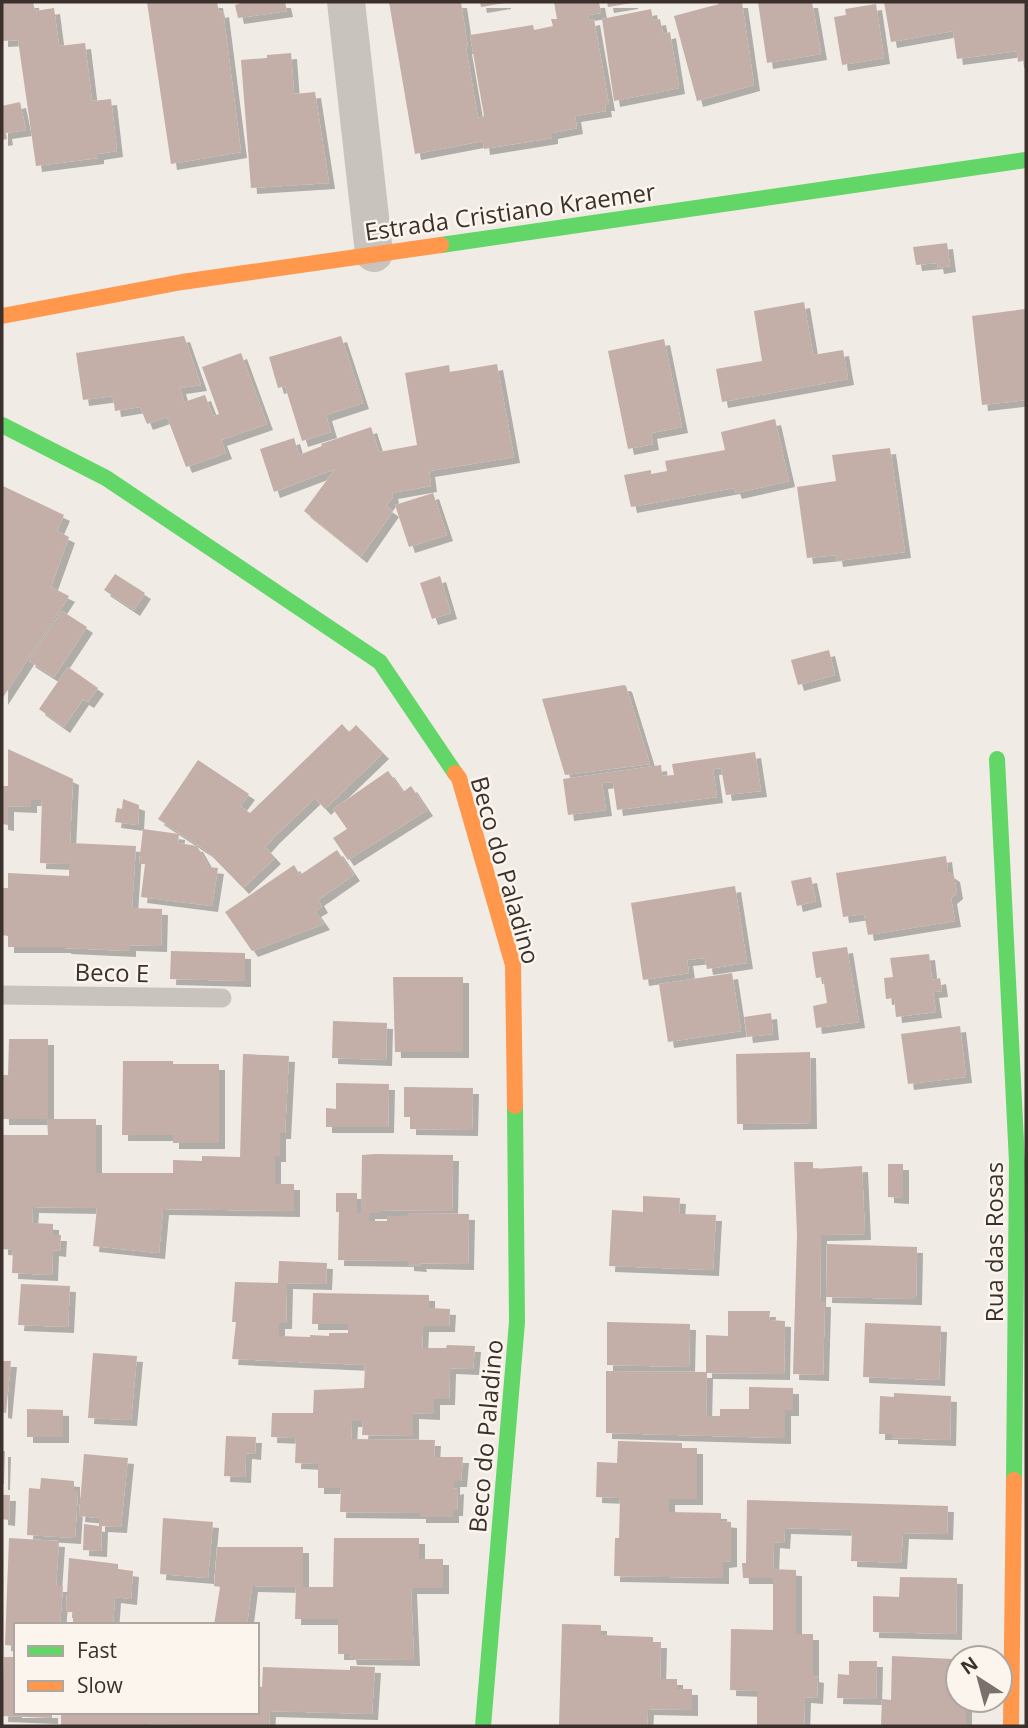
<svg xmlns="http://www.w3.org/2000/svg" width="1028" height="1728" viewBox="0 0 1028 1728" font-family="'Open Sans',sans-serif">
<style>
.building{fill:#c3afa7;filter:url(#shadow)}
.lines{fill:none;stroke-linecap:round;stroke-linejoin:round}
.lane{stroke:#c9c3be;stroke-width:19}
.street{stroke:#c9c3be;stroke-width:38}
.fast{stroke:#63d668;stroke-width:16}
.slow{stroke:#ff974d;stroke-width:16}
.labels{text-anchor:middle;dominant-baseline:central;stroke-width:5;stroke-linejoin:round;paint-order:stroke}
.street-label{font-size:24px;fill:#3b302b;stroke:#fbf5ee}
</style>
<defs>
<filter id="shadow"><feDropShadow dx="6" dy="6" stdDeviation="0" flood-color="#0004"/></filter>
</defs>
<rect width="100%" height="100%" fill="#f0ebe5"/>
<g class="building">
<path d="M2 2H33L35 11 54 8 59 46 85 43 92 101 111 99 117 151 98 154V158L36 166 18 40 2 41Z"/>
<path d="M147 2H217L219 12 223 11 241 152 171 164Z"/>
<path d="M244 2H285L287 11 238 18 235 5Z"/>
<path d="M389 2H461L468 48H466L478 118 484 116 470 35 533 25 534 30 553 26 551 19H557L554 2H599L601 13 588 15 589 20 594 19 609 105H605L606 111 575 116 577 128 552 133V138L484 149 483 141 415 154Z"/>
<path d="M480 2H505V3L481 7Z"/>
<path d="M607 2H632V3L608 7Z"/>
<path d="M718 2H742L754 85 697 101 674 16 719 4Z"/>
<path d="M758 2H812L821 54 767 63Z"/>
<path d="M884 2H1026V60L1018 62 1017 51 957 59 953 31 891 42Z"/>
<path d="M876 4 884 58 842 65 834 17 846 15 845 9Z"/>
<path d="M651 9 653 20 660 19 663 34 670 32 679 88 614 101 602 19Z"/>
<path d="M291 53 294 94 315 92 329 183 251 188 241 60 267 58V55Z"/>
<path d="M20 102 26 130 6 133 7 139 2 140V106Z"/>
<path d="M947 243 950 266 938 268 937 263 916 265 913 247Z"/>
<path d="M804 302 813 355 843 350 848 379 722 402 716 369 762 361 754 311Z"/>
<path d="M1025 309 1026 400 982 405 972 316Z"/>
<path d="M184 336 201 385 180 388 184 402 205 395 213 416 219 414 202 367 241 353 267 424 221 440 226 453 186 467 167 417 147 424 140 407 115 411 113 396 83 400 76 353Z"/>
<path d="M341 336 363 403 326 415 331 432 302 441 285 386 278 388 269 357Z"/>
<path d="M664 339 682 427 651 433 653 444 628 449 608 351Z"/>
<path d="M497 364 514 457 429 471 431 486 392 493 393 497 386 506 393 511 361 557 304 511 335 469 274 492 260 449 294 438 299 455 322 446 321 444 371 427 379 452 417 445 405 373 449 365 450 372Z"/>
<path d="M775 419 789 481 736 493 734 488 631 507 624 475 651 470V474L667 471 665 461 725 450 721 432Z"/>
<path d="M890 448 905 552 837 561 836 555 807 558 797 487 836 481 832 455Z"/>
<path d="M3 486 64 515 57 531 69 537 51 587 69 596 2 699Z"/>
<path d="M433 493 447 535 409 547 395 505Z"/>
<path d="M115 574 145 593 134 610 104 590Z"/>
<path d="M440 576 451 613 432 619 420 583Z"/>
<path d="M62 611 87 627 54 677 29 661Z"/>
<path d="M829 650 835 675 798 685 791 660Z"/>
<path d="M68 667 98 688 88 702 83 699 64 727 39 709Z"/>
<path d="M624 685 626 686 650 764 565 775 542 699Z"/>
<path d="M342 724 349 732 356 725 383 753 325 809 315 798 274 837 265 847 275 858 243 888 208 852 158 819 198 760 249 794 240 806 250 813Z"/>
<path d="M8 749 73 779 70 843 136 846 132 908 162 909 161 946 130 945V951L65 948V947H8V936L2 935V888H8V873L69 876V864L40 863 42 800H31V807L8 806V825L2 824V786H8Z"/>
<path d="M755 752 761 791 726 795 721 768 713 769 717 797 617 810 613 782 602 783 606 810 568 815 563 779 661 765 662 776 674 775 672 764Z"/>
<path d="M388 771 403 792 411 786 427 810 348 860 333 838 347 829 333 809Z"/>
<path d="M123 799 139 805 138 825 115 822 117 808 122 809Z"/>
<path d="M143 829 179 834 178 843 197 846 209 867 218 868 212 906 141 897 145 864H139Z"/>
<path d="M337 850 354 875 318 900 322 907 315 911 324 924 252 951 225 912 294 865 300 875Z"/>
<path d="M946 856 948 872 954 876 957 893 951 898 955 921 868 935 864 914 843 917 836 873Z"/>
<path d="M811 877 816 901 797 906 791 881Z"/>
<path d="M735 886 747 963 707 969 705 958 687 960 689 973 643 980 631 903Z"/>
<path d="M847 947 859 1022 816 1028 813 1006 827 1003 823 977 816 978 812 952Z"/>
<path d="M171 951 245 953V981L170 979Z"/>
<path d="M929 954 932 980 940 978 942 991 933 992 936 1012 896 1017 894 998 886 999 884 978 893 977 890 958Z"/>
<path d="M732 973 741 1031 668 1042 659 984Z"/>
<path d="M393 977H463V1052H395Z"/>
<path d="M771 1013 773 1034 747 1037 744 1017Z"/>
<path d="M333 1021 387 1023 386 1060 332 1058Z"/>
<path d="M960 1026 966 1077 908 1084 901 1034Z"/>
<path d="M9 1039H48V1119H3L2 1075H8Z"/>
<path d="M810 1052 811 1123 737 1124 736 1054Z"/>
<path d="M243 1054 289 1056 285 1133H280V1156H275V1184H294V1211L163 1209 159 1253 93 1246 97 1208 33 1207 32 1223 53 1224V1235H61L60 1251 53 1250 52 1275 12 1273 13 1250 2 1249V1135H48L47 1119H96V1173H173V1160L202 1161V1156L240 1157Z"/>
<path d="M123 1061H173V1064H219V1143H173V1135H122Z"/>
<path d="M336 1083 389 1084 388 1127H326V1108L336 1109Z"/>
<path d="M404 1087 473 1088 472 1130 410 1129V1117H404Z"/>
<path d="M375 1154 453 1155 452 1211 381 1210V1213H369V1221H387V1216H408V1213L469 1214 468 1264 420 1263 421 1266 408 1265V1261L338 1260 339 1212H336V1193H357V1213H361L362 1155Z"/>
<path d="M794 1162H813V1169L862 1166 865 1234 821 1235 820 1301H825L823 1375 793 1374 797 1235Z"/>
<path d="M888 1164H903V1198L888 1197Z"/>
<path d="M643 1196 680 1198 679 1214 716 1215 713 1270 609 1266 612 1210 643 1212Z"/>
<path d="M827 1244 917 1247 916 1299 826 1297Z"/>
<path d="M279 1261 327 1263 326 1284 287 1283 286 1323H279V1336L310 1337V1335L329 1336V1333H348V1324H312L313 1293 429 1295V1308L450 1309 449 1326H423L422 1348H446L447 1345 475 1346 473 1369 450 1368 449 1399H434V1414L413 1413V1436L362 1435 363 1421H352L351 1439 435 1440 434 1457H463L461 1481H454V1489L458 1488 457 1510H453V1517H420V1513L340 1512 341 1488H318V1464L295 1463 296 1438 271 1437 272 1413H313L314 1390 364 1388 365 1365 232 1359 236 1322H232L235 1282 278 1283Z"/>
<path d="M21 1284 70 1286 68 1327 18 1325Z"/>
<path d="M728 1311H770L769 1320 785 1321 784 1374 707 1373 706 1416H720V1409H749V1387L793 1388V1410H785V1438L606 1433V1371L706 1372V1335L728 1336Z"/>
<path d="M607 1322 690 1324 689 1367 607 1365Z"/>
<path d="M865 1323 941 1326 939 1380 863 1377Z"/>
<path d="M93 1353 137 1356 131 1420 88 1418Z"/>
<path d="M2 1361H11L6 1413 2 1412Z"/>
<path d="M894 1393 951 1396 950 1440 892 1438V1434H879L880 1396 894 1397Z"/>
<path d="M27 1409 63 1410V1437H27Z"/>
<path d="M226 1436 256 1437 255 1454 246 1453 245 1477 224 1476Z"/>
<path d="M618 1441 682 1443V1448H697V1499H669V1512L721 1513V1521L731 1522V1561L723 1562V1578L614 1576 615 1538H619L620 1498 596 1497 597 1462 617 1463Z"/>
<path d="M2 1451H5L4 1484H2Z"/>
<path d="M84 1454 128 1458 121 1527 102 1526 101 1551 83 1550 84 1524 99 1526V1518L79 1516Z"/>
<path d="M41 1478 74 1481V1491H78L75 1538 27 1535 29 1488 40 1489Z"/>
<path d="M2 1495H10L9 1520 2 1519Z"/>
<path d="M747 1500 948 1506 947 1534 903 1533 901 1563 851 1561 852 1530 785 1528 784 1543 774 1542 773 1569 796 1570V1634H813V1676L818 1677 817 1698 805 1697 804 1726H757V1691L730 1690 731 1629 773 1630V1578H743L742 1563H746Z"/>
<path d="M163 1518 213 1522 208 1578 160 1574Z"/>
<path d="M9 1538 59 1541 56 1586H63L60 1625H16V1646L5 1645Z"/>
<path d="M334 1538H419V1559H443V1588H411L414 1660 351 1659 350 1654H338V1619H295L296 1587 252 1586 247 1625H214L220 1587 214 1586 217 1547H303V1587H333Z"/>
<path d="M69 1558 118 1564V1569L133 1571 131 1599 115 1597 113 1625H73V1612H66Z"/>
<path d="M900 1577 957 1578 956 1634 873 1632V1596L899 1597Z"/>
<path d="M562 1624 601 1625V1635L653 1637V1642H661L660 1679H677V1689H692V1710L648 1709 647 1726H559Z"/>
<path d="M892 1656 953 1659 952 1701H966V1726H881L882 1699 891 1700Z"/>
<path d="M4 1657H16V1712H52V1718L2 1716Z"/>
<path d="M849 1661H877L876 1699 837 1698 838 1674 849 1675Z"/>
<path d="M350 1666 375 1667 372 1714 270 1711 269 1726 145 1724V1726H61V1712H257V1686L262 1687 263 1667 350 1670Z"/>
</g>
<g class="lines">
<path class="lane" d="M2 995 222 998"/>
<path class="street" d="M346 2 374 253"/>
<g class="fast">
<path d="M441 245 1026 160"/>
<path d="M2 425 106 478 380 662 455 773"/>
<path d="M997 759 1017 1162 1014 1480"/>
<path d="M483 1726 517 1322 515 1106"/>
</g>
<g class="slow">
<path d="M2 316 182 282 441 245"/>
<path d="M455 773 459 778 513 965 515 1106"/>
<path d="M1011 1726 1014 1480"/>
</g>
</g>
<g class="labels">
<g class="street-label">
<text transform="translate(510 211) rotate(-8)">Estrada Cristiano Kraemer</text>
<text transform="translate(506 870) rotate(74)">Beco do Paladino</text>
<text transform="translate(112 972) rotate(1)">Beco E</text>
<text transform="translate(993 1242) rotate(-90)">Rua das Rosas</text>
<text transform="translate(485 1436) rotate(-85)">Beco do Paladino</text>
</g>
</g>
<rect width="1028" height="1728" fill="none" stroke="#3b302b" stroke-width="7"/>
<rect x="14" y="1623" width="245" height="91" fill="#fbf5ee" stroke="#aea6a0" stroke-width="2"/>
<rect x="28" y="1646" width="35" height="10" fill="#63d668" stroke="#aea6a0" stroke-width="2"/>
<text x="77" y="1658" font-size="21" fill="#3b302b">Fast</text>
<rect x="28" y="1681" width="35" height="10" fill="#ff974d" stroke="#aea6a0" stroke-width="2"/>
<text x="77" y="1693" font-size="21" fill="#3b302b">Slow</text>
<g transform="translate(979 1679) rotate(324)"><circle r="33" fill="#fbf5ee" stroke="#aea6a0" stroke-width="2"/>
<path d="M0-5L12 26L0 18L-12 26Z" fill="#7a716c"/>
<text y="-10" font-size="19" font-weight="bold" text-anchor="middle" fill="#3b302b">N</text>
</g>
</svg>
